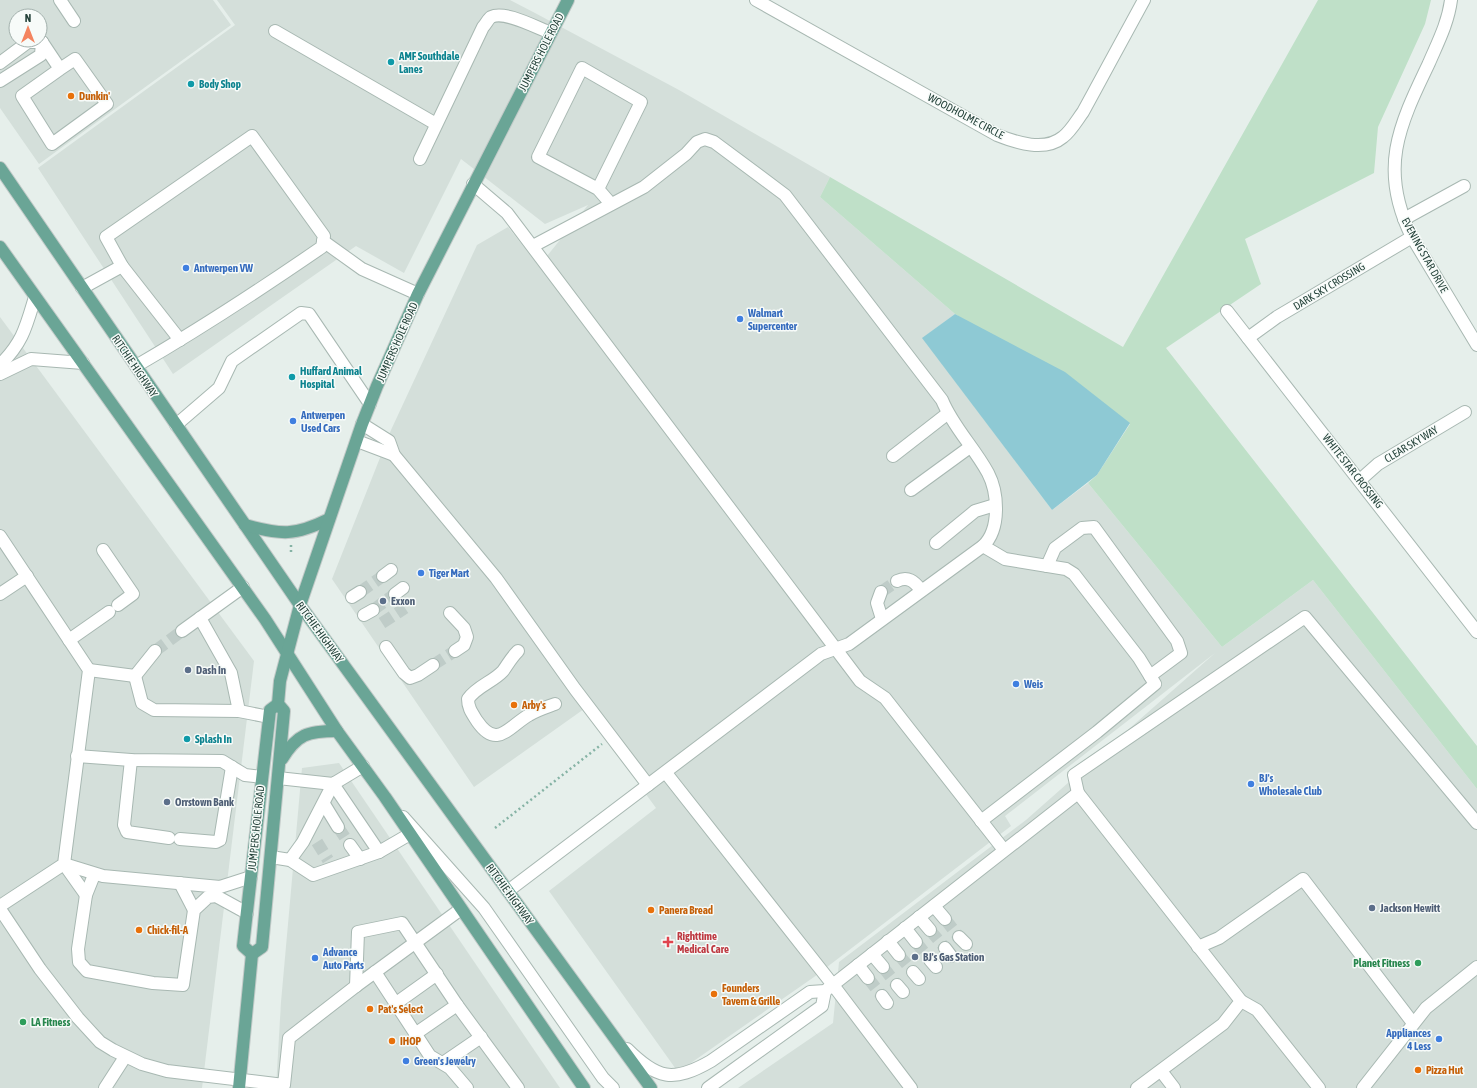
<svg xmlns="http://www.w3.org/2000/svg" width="1477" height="1088" viewBox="0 0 1477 1088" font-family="'Asap Condensed',sans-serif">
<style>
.built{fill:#d4dfda;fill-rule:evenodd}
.green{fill:#bfe0c8}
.water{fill:#8ec9d4}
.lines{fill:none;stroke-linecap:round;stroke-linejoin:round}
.minor-tunnel{stroke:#bfccc8;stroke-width:12;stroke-dasharray:12 6;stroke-linecap:butt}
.minor-casing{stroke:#a8b8b2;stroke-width:14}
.major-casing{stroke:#c2cac8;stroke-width:14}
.path{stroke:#86b3a5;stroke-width:2.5;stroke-dasharray:2 3;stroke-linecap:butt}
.minor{stroke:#fff;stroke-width:12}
.major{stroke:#6aa596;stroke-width:12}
.culture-dot{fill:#0f9aa8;stroke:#f7fbf9;stroke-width:1.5}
.food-dot{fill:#e8710a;stroke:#f7fbf9;stroke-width:1.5}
.shop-dot{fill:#3f7fe0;stroke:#f7fbf9;stroke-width:1.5}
.service-dot{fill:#5c6f8a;stroke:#f7fbf9;stroke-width:1.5}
.health-dot{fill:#e0444e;stroke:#f7fbf9;stroke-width:1.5}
.leisure-dot{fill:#2e9e5b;stroke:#f7fbf9;stroke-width:1.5}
.labels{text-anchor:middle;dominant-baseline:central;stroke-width:3;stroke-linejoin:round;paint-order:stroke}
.street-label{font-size:11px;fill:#24423a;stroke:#f7fbf9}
.culture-label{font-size:11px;font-weight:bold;fill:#0d838f;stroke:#f7fbf9;text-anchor:start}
.food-label{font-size:11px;font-weight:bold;fill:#c56008;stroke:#f7fbf9;text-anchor:start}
.shop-label{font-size:11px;font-weight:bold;fill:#366cbe;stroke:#f7fbf9;text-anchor:start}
.service-label{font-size:11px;font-weight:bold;fill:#4e5e75;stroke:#f7fbf9;text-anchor:start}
.health-label{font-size:11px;font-weight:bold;fill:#be3a42;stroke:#f7fbf9;text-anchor:start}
.leisure-label{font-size:11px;font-weight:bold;fill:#27864d;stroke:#f7fbf9;text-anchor:end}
</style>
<rect width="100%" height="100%" fill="#e6efeb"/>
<g class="built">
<path d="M0 0H213L231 25 39 164 0 108ZM16 16H40V40H16Z"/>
<path d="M217 0H510L535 13 679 90 830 177 820 197 955 314 923 338 1052 510 1088 483 1222 647 1313 580 1477 789V1088H738L833 1023 839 962 1026 820 1215 653 1005 816 1011 826 814 977 678 1072 549 891 656 808 584 709 474 787 332 579 391 430 477 245 508 227 539 266 588 205 545 224 461 159 404 273 356 246 173 374 38 168 235 25Z"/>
<path d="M0 317 254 661 202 1088H0Z"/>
<path d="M339 763 560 1088H276L281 1002 302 768Z"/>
</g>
<path class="green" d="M1318 0H1431L1425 24 1378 127 1374 173 1245 239 1261 284 1166 348 1477 746V789L1313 580 1222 647 1088 483 1097 475 1130 424 955 314 820 197 830 177 1123 347Z"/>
<path class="water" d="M955 314 1065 372 1130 423 1097 475 1052 510 922 338Z"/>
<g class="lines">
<g class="minor-tunnel">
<path d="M360 592 383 576"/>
<path d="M881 592 897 581"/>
<path d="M373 610 395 594"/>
<path d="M382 623 405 608"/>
<path d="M155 651 182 631"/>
<path d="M433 665 455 651"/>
<path d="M338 827 350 845"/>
<path d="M317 842 328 860"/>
<path d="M945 919 959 937"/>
<path d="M930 930 945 948"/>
<path d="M916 942 930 960"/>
<path d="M899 955 913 972"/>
<path d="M883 967 897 985"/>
<path d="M868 978 882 996"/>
</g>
<defs>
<g id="minor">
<path d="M60 0 74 21"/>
<path d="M756 0 997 135C1017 143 1045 152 1063 137 1071 131 1077 120 1083 112L1144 0"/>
<path d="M1451 0C1448 23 1438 42 1429 63 1399 126 1378 169 1412 237L1477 345"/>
<path d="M275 31 436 124"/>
<path d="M42 42 60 69 22 96 52 144 107 104 75 59 60 69"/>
<path d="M0 63 28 42H42"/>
<path d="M0 81 41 55 42 42"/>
<path d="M420 159 483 27C486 24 488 19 491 17 505 10 537 28 551 33"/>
<path d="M473 184 507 213 860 681 885 698 1004 850"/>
<path d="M598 189 538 157 582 68 641 102 598 189 611 204"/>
<path d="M1404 219 1464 186"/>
<path d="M323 241 362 269 418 294"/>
<path d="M122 266 180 340"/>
<path d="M82 288 122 266 106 237 252 136 324 236 322 247C261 289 200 329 136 366"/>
<path d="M1227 311 1477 632"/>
<path d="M1248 338 1277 317 1412 237"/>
<path d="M0 365C23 342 26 327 35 297"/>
<path d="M0 374 31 359 83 363"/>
<path d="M362 424 389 441 394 455 496 578 575 689 648 785"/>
<path d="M176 425 219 388 232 361 301 313 309 314 370 404"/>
<path d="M357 441 394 455"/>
<path d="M893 456 947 414"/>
<path d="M1360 480 1378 464 1465 412"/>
<path d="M911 490 970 447"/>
<path d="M0 536 89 670 64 864 0 906"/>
<path d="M936 543 975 511 995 505"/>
<path d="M103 550 133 594 118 605"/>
<path d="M1047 566 1055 548 1082 528 1094 527 1177 641 1181 653 1150 676"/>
<path d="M383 576 391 570"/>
<path d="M897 581C908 576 914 581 921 590"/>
<path d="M881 592 877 603 882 619"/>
<path d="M0 594 27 576"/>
<path d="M395 594 403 588"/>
<path d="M352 597 360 592"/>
<path d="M450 613 464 628 467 637 464 645 455 651"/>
<path d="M364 615 373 610"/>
<path d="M200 618 231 673 239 711"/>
<path d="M182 631 243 587"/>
<path d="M69 640 109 612"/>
<path d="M386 647 404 673 410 678 418 675 433 665"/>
<path d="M518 651C511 658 508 664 503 671 493 682 477 686 468 699 468 708 472 713 477 721 497 750 508 727 529 715 537 710 547 707 555 704"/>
<path d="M89 670 135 676 155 651"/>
<path d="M135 676 142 703 154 710 239 711 269 717"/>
<path d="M77 756 131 760 222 761 245 775 262 777"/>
<path d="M131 760 124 825 127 832 169 838"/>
<path d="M666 773 833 985 911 1088"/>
<path d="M278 778 333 784 363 766"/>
<path d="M333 784 379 852"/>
<path d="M1078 793 1074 775 1305 617 1477 823"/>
<path d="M324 804 338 827"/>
<path d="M403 817 484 908 603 1078 613 1088"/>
<path d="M981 821 1097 732 1155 684 1139 658 1074 574 1066 569 1005 559 983 546"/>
<path d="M180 839 216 842 220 840 232 767"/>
<path d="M350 845 360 859"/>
<path d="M271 857 290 860 313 875 379 852 410 834"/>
<path d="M290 860 303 842 333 784"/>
<path d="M64 864 103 876 220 887 251 877"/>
<path d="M64 864 86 895"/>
<path d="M94 875 86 895 78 949 79 962 87 971 153 983 183 985 194 910 208 897 216 896 247 913"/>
<path d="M180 883 194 910"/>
<path d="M508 891 821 654 849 644 983 546C1001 529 998 492 988 473 974 447 953 427 942 400L785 195 714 142 705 139 697 142 686 154 644 187 533 246"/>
<path d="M934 906 945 919"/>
<path d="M0 909 40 969 78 1018 100 1042 113 1050 142 1064 167 1071 284 1085 289 1038 356 986 461 909"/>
<path d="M919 917 930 930"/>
<path d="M905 928 916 942"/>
<path d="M959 937 966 944"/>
<path d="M888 941 899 955"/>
<path d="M1198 947 1219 938 1303 879 1413 1023"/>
<path d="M945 948 951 956"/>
<path d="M872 954 883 967"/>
<path d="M930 960 936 967"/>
<path d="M858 965 868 978"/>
<path d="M375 972 430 1056 450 1068 467 1088"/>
<path d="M913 972 919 979"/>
<path d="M897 985 903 992"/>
<path d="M356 986 358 932 402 923 457 1005 518 1088"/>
<path d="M882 996 887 1003"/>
<path d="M1241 1001 1257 1010 1319 1088"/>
<path d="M395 1004 437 974"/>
<path d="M415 1034 457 1005"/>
<path d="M627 1049C657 1079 673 1083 711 1061L810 992 825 991 1078 793 1241 1001 1223 1024 1137 1088"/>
<path d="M443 1063 481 1037"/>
<path d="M1161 1071 1174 1088"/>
<path d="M105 1088 125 1057"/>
<path d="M708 1088 822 1006 825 991"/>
<path d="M1363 1088 1426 1008 1477 967"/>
</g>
<g id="major">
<path d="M0 168 300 605 651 1088"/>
<path d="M0 247 265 619 337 731 385 797 584 1088"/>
<path d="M245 525C281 535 295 536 329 519"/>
<path d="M282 759C297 734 308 731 337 731"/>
<path d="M252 954 262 947 284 711 278 704 280 681 300 605 362 424 377 386 418 294 568 0"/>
<path d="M252 954 243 946 270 710 278 704"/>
<path d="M239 1088 252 954"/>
</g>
</defs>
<use href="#minor" class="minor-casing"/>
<use href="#major" class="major-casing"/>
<g class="path">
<path d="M291 545V553"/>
<path d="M495 828 602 744"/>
</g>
<use href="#minor" class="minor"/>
<use href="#major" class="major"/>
</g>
<g class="culture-dot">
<circle cx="391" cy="62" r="4"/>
<circle cx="191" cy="84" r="4"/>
<circle cx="292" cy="377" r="4"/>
<circle cx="187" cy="739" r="4"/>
</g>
<g class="food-dot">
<circle cx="71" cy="96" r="4"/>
<circle cx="514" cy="705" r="4"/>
<circle cx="651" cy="910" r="4"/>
<circle cx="139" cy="930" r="4"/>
<circle cx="714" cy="994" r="4"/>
<circle cx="370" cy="1009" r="4"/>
<circle cx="392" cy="1041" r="4"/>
<circle cx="1418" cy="1070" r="4"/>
</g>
<g class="shop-dot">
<circle cx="186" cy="268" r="4"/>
<circle cx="740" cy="319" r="4"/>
<circle cx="293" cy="421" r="4"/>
<circle cx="421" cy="573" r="4"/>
<circle cx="1016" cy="684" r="4"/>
<circle cx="1251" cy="784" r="4"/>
<circle cx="315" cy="958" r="4"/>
<circle cx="1439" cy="1039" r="4"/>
<circle cx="406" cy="1061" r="4"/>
</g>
<g class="service-dot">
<circle cx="383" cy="601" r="4"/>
<circle cx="188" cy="670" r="4"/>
<circle cx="167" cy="802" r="4"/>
<circle cx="1372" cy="908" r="4"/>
<circle cx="915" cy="957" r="4"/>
</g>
<path class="health-dot" d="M666 936h4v4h4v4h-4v4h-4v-4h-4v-4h4z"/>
<g class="leisure-dot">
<circle cx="1418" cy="963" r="4"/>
<circle cx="23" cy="1022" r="4"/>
</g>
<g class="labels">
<g class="street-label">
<text transform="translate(541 52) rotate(-63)">JUMPERS HOLE ROAD</text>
<text transform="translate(966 116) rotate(28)">WOODHOLME CIRCLE</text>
<text transform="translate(1425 255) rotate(61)">EVENING STAR DRIVE</text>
<text transform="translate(1329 286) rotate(-31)">DARK SKY CROSSING</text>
<text transform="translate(397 342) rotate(-66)">JUMPERS HOLE ROAD</text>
<text transform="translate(135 366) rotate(56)">RITCHIE HIGHWAY</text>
<text transform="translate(1411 444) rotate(-31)">CLEAR SKY WAY</text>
<text transform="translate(1353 471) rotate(52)">WHITE STAR CROSSING</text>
<text transform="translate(320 632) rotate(54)">RITCHIE HIGHWAY</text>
<text transform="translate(256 828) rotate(-84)">JUMPERS HOLE ROAD</text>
<text transform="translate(510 894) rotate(54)">RITCHIE HIGHWAY</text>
</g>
<g class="culture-label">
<text x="399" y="56">AMF Southdale<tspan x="399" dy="13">Lanes</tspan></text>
<text x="199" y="84">Body Shop</text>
<text x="300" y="371">Huffard Animal<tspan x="300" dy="13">Hospital</tspan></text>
<text x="195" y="739">Splash In</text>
</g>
<g class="food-label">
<text x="79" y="96">Dunkin'</text>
<text x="522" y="705">Arby's</text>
<text x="659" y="910">Panera Bread</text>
<text x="147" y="930">Chick-fil-A</text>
<text x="722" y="988">Founders<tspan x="722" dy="13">Tavern &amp; Grille</tspan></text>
<text x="378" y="1009">Pat's Select</text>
<text x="400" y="1041">IHOP</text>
<text x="1426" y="1070">Pizza Hut</text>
</g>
<g class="shop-label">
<text x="194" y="268">Antwerpen VW</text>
<text x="748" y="313">Walmart<tspan x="748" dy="13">Supercenter</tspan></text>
<text x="301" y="415">Antwerpen<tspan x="301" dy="13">Used Cars</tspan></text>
<text x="429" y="573">Tiger Mart</text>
<text x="1024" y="684">Weis</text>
<text x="1259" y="778">BJ's<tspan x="1259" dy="13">Wholesale Club</tspan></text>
<text x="323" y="952">Advance<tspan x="323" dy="13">Auto Parts</tspan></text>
<text x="1431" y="1033" text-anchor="end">Appliances<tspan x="1431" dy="13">4 Less</tspan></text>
<text x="414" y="1061">Green's Jewelry</text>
</g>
<g class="service-label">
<text x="391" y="601">Exxon</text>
<text x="196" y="670">Dash In</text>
<text x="175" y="802">Orrstown Bank</text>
<text x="1380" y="908">Jackson Hewitt</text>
<text x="923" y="957">BJ's Gas Station</text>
</g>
<g class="health-label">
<text x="677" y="936">Righttime<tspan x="677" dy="13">Medical Care</tspan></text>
</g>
<g class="leisure-label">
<text x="1410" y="963">Planet Fitness</text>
<text x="31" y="1022" text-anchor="start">LA Fitness</text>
</g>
</g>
<g transform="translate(28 28)"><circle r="19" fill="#f7fbf9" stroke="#a3b1ad"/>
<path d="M0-3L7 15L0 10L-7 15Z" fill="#f4845f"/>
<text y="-6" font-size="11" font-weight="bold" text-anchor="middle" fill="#24423a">N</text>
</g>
</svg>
